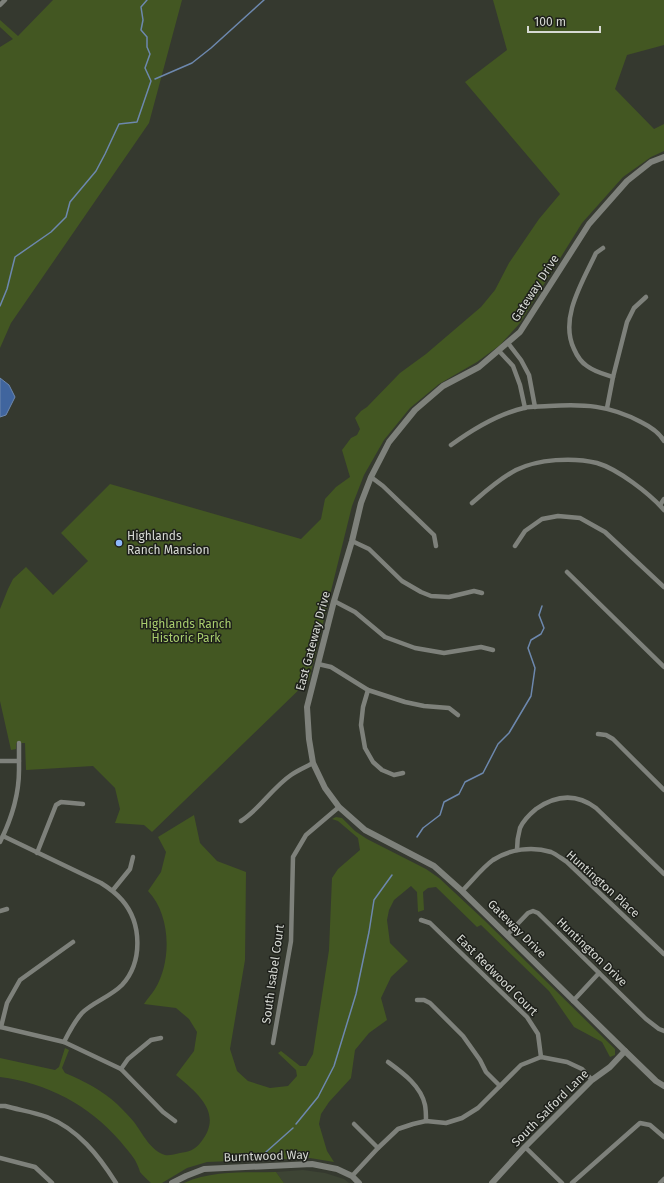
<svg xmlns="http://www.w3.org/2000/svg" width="664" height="1183" viewBox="0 0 664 1183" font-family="'Fira Sans',sans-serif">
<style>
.built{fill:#3d4434}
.green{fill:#435722}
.water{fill:#40659e;stroke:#6d88ae}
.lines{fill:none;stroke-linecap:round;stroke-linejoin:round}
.stream{stroke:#6d88ae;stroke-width:1.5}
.minor{stroke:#7e817b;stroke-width:4.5}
.tertiary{stroke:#7e817b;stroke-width:6}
.poi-dot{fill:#8db9fc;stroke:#1e201b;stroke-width:1.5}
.labels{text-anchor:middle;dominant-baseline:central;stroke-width:3;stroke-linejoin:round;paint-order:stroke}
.street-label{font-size:12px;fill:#d6d9d3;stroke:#1e201b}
.poi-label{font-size:12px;fill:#d6d9d3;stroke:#1e201b;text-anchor:start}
.park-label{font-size:12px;fill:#a8cd6d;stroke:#1e201b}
</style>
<rect width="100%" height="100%" fill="#35392f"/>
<path class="built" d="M303 1170 325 1173 344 1179 349 1183H284L276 1172Z"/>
<g class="green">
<path d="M53 0H182L149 123 11 323 0 348V47L13 39 0 27V20L18 36Z"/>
<path d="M493 0H664V45L627 55 615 89 654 129 664 124V151L651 157 623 177 582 223 520 323 500 345 477 362 439 384 410 408 384 440 364 475 352 506 309 680 152 832 144 825 115 823 120 809 115 788 93 766 26 770 25 743H16V749L11 750 0 701V609L8 589 13 579 26 567 53 595 88 561 61 533 110 484 301 539 321 519 325 499 336 487 350 477 342 450 351 438 357 435 360 429 355 418 361 411 367 407 400 373 426 354 481 307 495 290 509 263 539 219 560 194 465 82 507 50Z"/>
<path d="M194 815 200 843 217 861 246 872 245 960 230 1049 237 1071 248 1081 270 1088 288 1086 297 1076 296 1070 278 1053 281 1051 300 1066H306L313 1054 329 950 332 878 338 869 360 850 358 838 338 821 332 819 336 817 342 818 355 831 367 839 426 869 439 878 484 920 615 1049V1055L610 1057 602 1042 574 1027 549 991 481 925 477 927 436 887 428 888 423 892 424 910 418 912 417 892 411 886 394 900 389 910 387 920 390 943 408 961 391 977 381 998 387 1020 369 1033 355 1050 351 1078 329 1102 321 1114 319 1124 327 1151 334 1162 310 1158 207 1162 187 1168 162 1183H151C147 1179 143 1176 140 1172 139 1168 137 1164 135 1160 131 1154 125 1147 120 1141 89 1105 47 1083 0 1077V1058L55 1070 59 1067 65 1048 69 1050 62 1068 65 1073C84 1081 102 1090 117 1104 123 1110 129 1116 134 1122 143 1134 150 1150 165 1155 169 1156 175 1154 180 1153 188 1152 195 1150 201 1142 224 1113 197 1093 176 1075L194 1051 197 1032 189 1019 176 1008 144 1004C147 999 152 994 155 989 172 961 171 915 148 891L161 872 166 852 158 837Z"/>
<path d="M276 1172 284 1183H184C212 1170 246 1173 276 1172Z"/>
</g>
<path class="water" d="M0 378 9 385 15 397 6 415 0 417Z"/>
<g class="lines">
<g class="stream">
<path d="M155 79 192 63 211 48 264 0"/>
<path d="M0 306 7 289 15 257 51 232 66 217 70 202 96 171 105 154 119 124 137 122 151 81 145 68 150 54 147 47V37L141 30 143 20 141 7 147 0"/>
<path d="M417 837 423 828 440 815 444 802 459 794 465 782 483 773 498 744 509 733 531 696 535 668 528 648 531 640 541 634 544 628 539 615 542 606"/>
<path d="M296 1124 318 1097 334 1066 356 994 369 932 374 900 392 875"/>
<path d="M266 1152 293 1128"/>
</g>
<g class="minor">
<path d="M0 5 5 0"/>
<path d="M603 248 596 253C583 281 559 318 574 349 577 356 581 362 587 366 595 372 604 374 613 377"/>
<path d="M508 343 521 360 529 375 535 407"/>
<path d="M499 351 513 366 520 385 525 408"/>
<path d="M607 408 613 377 627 322 634 308 646 297"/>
<path d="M451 445C473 429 497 414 524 408 532 406 541 407 549 406 584 404 609 405 641 422 649 426 659 432 664 441"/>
<path d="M371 477 383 486 434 535 436 546"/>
<path d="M472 503C486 491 499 479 516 470 538 459 573 457 597 463 618 469 650 494 664 510"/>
<path d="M660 505 664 499"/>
<path d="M352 541 369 549 402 581 421 592 431 596 449 597 474 591 482 593"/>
<path d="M515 546 525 531 542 519 558 516 580 518 605 532 664 587"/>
<path d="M567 572 664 667"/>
<path d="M334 601 355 612 385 637 415 648 444 653 481 647 493 650"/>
<path d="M318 664 331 667 368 690 405 702 424 706 449 708 458 715"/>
<path d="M368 690 363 707 361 725 365 748 373 762 382 770 394 775 403 773"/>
<path d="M598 734 606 735 613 739 664 790"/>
<path d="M0 761H19"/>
<path d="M241 821C260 809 272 788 291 775 298 770 306 767 313 763"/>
<path d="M3 836 101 883C109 888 116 893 122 900 142 923 143 962 122 985 110 997 93 1002 82 1013 74 1022 69 1032 64 1042"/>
<path d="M0 842C11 820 19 795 19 770 19 761 19 752 19 743"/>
<path d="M517 850C517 843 518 835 520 828 523 821 530 814 536 809 556 795 576 793 596 808L664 874"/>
<path d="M37 853 56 805 61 802 83 804"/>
<path d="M113 890 130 869 133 857"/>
<path d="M462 891C472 881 483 867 493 860 510 849 532 846 551 852 556 854 562 859 567 862L664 954"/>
<path d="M0 911 7 909"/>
<path d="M421 920 430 923 527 1017 538 1034 541 1057"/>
<path d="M507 935 528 913 533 911 538 913 646 1019 659 1029 664 1031"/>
<path d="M417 1000H424L430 1003 463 1036 480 1060 486 1072 500 1086"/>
<path d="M573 1001 599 973"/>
<path d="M0 1027 64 1042 121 1069 163 1112 175 1121"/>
<path d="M1 1027 7 1003 20 980 73 942"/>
<path d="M273 1043 291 941 293 857 306 835 339 807"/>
<path d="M388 1062C403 1073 421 1086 425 1105 426 1110 426 1116 426 1121"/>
<path d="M121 1069 128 1059 151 1040 161 1038"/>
<path d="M0 1106H5C19 1110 34 1112 47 1117 78 1129 99 1156 116 1183"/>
<path d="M354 1124 378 1148"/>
<path d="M525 1147 562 1183"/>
<path d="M0 1158 35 1167 52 1183"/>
<path d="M352 1176 378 1148 398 1129 413 1124 426 1121 446 1123 462 1118 478 1108 521 1065 541 1057 567 1062 582 1069 592 1080"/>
<path d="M572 1183 640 1123 650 1125 664 1137"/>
<path d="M660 1183 664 1179"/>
</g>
<g class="tertiary">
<path d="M664 157 651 162 627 181 589 224 520 332 479 367 443 386 415 410 389 442 371 477 361 503 352 541 334 601 307 707 309 739 313 763 325 788 339 807 365 830 434 866 462 891 625 1051 656 1081 664 1086"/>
<path d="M172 1183 186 1176 204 1169 312 1164 337 1169 352 1176 359 1183"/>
<path d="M492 1183 525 1147 592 1080 610 1067 625 1051"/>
</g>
</g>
<circle class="poi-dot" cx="119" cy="543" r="4"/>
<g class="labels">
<g class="street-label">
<text transform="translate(535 288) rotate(-57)">Gateway Drive</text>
<text transform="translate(313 641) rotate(-75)">East Gateway Drive</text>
<text transform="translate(603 884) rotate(42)">Huntington Place</text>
<text transform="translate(517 929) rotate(45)">Gateway Drive</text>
<text transform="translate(592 952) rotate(44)">Huntington Drive</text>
<text transform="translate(273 974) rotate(-82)">South Isabel Court</text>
<text transform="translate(497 975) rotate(45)">East Redwood Court</text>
<text transform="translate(550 1108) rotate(-45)">South Salford Lane</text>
<text transform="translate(266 1156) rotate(-2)">Burntwood Way</text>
</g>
<g class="poi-label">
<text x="127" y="536">Highlands<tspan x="127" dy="14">Ranch Mansion</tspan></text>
</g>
<g class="park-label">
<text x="186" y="624">Highlands Ranch<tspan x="186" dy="14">Historic Park</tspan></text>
</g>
</g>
<path d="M528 26v6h72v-6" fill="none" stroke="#d6d9d3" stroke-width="2"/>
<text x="534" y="26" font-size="12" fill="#d6d9d3" stroke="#1e201b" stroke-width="3" paint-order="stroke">100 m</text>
</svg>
